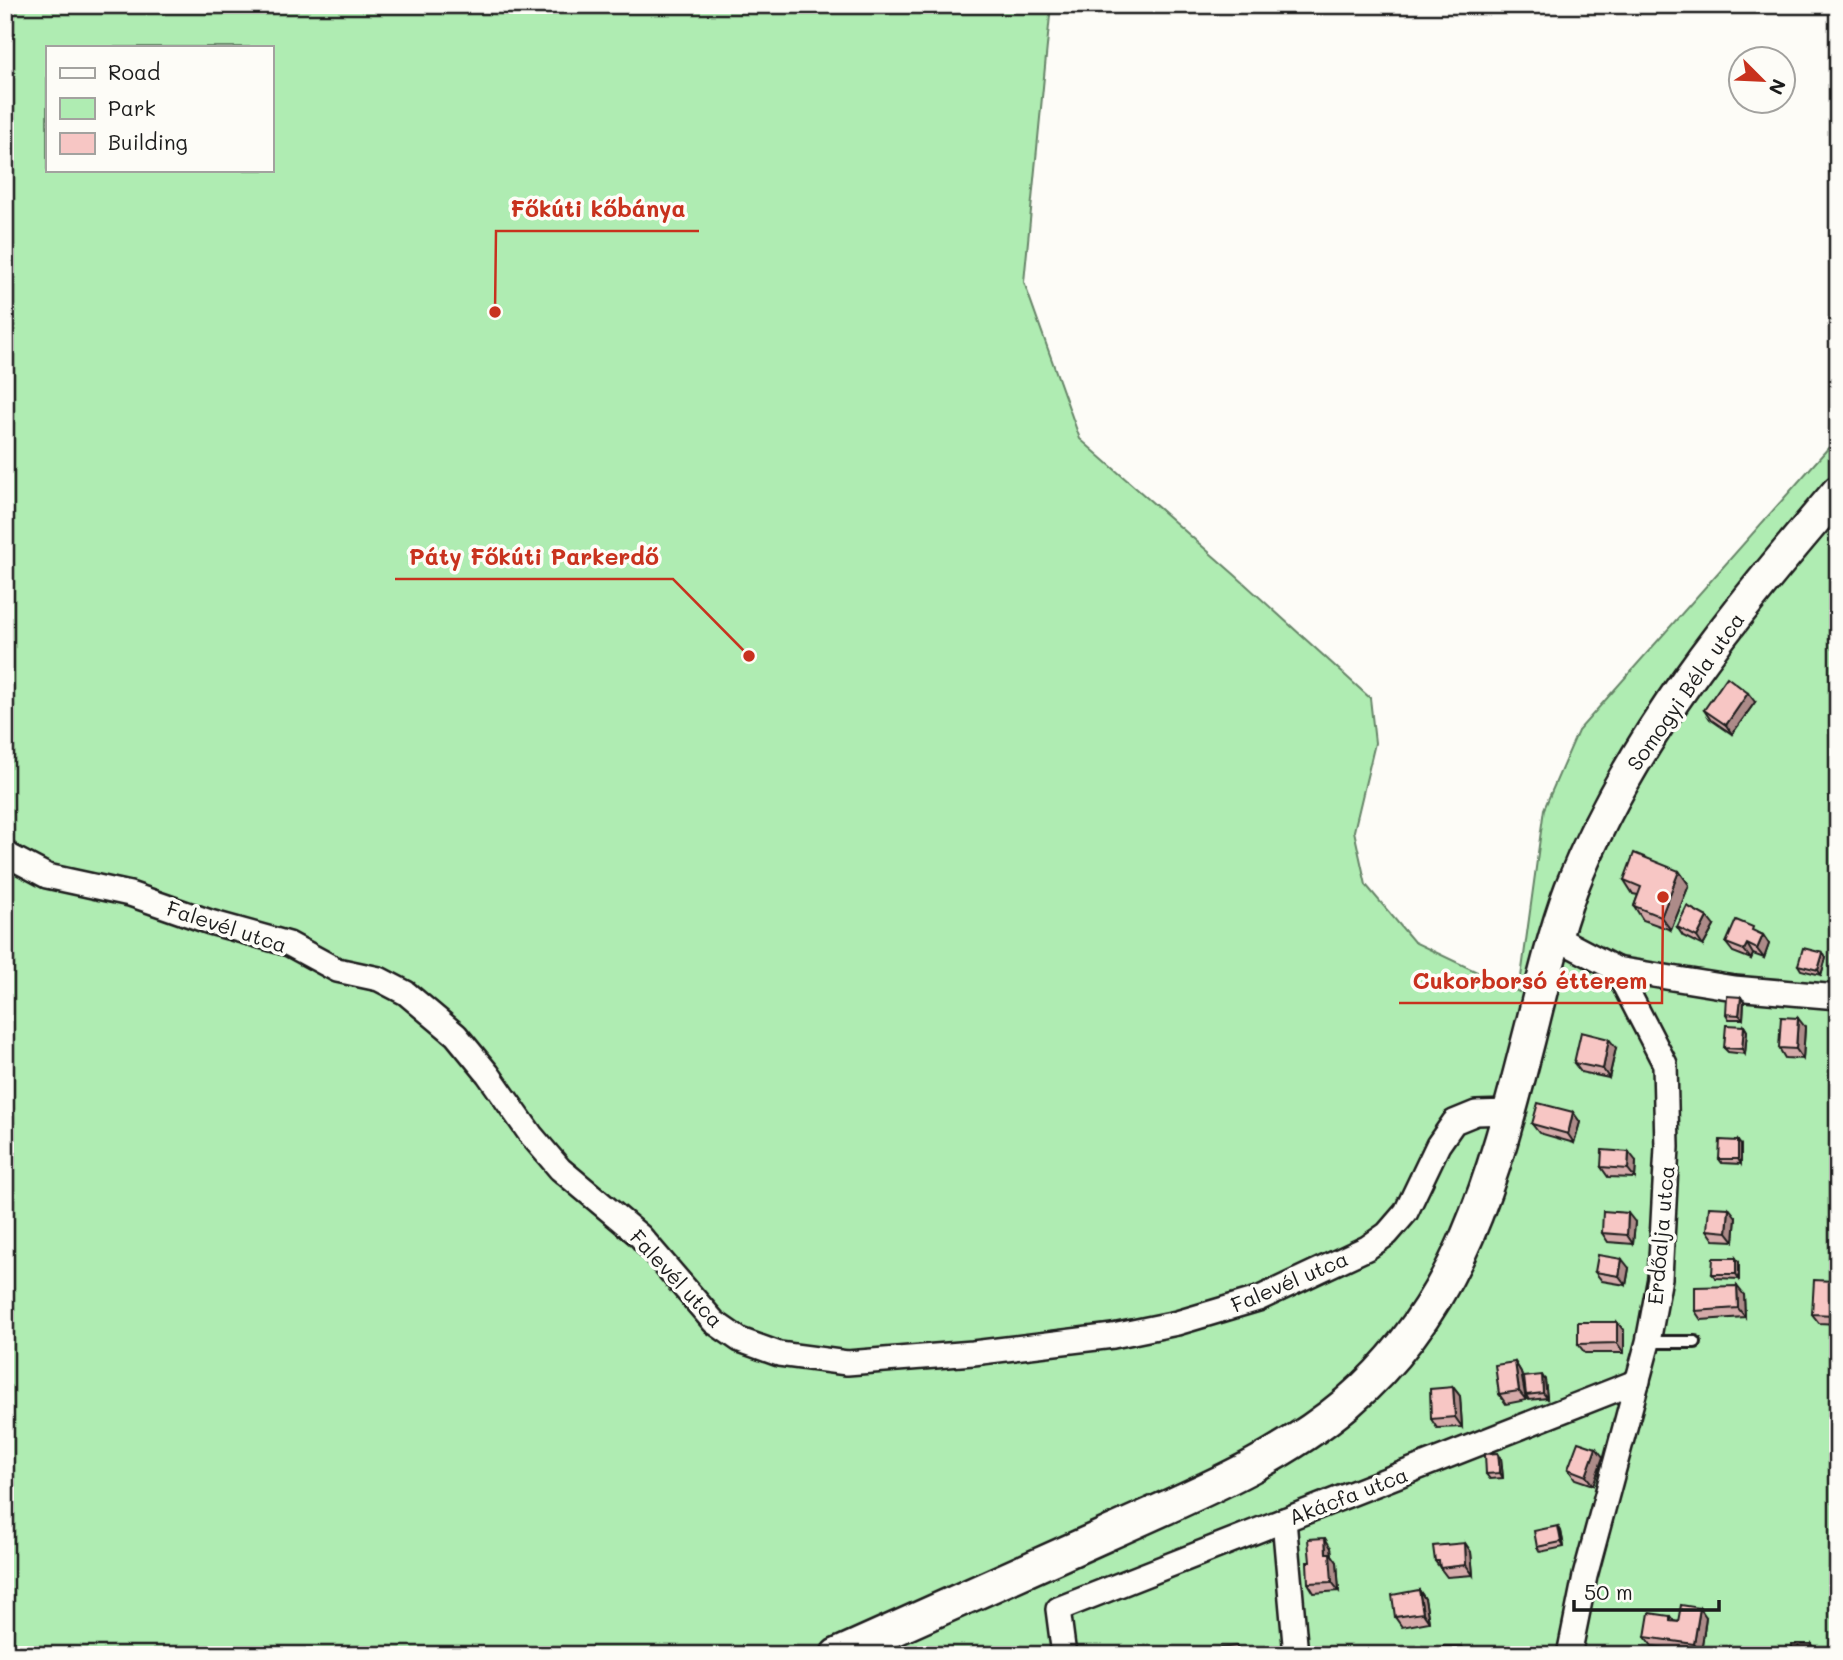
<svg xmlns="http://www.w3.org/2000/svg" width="1843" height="1660" viewBox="0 0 1843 1660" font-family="Mali,sans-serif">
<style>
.green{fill:#afecb2;stroke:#668467;stroke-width:2;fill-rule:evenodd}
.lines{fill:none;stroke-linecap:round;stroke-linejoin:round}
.service-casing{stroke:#1c1c1c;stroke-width:16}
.minor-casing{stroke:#1c1c1c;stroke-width:28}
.secondary-casing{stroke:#1c1c1c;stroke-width:37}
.service{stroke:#fdfcf7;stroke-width:10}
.minor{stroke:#fdfcf7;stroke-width:23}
.secondary{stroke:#fdfcf7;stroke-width:32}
.wall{fill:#d4aaa9;stroke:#1c1c1c;stroke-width:2}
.shaded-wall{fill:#ad8b89;stroke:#1c1c1c;stroke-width:2}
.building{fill:#f7c6c4;stroke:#1c1c1c;stroke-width:2}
.labels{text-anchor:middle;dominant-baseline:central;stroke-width:7;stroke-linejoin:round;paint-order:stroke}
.street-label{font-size:21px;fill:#1c1c1c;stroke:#fdfcf7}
.leader{fill:none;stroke:#c8321e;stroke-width:2.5}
.callout-dot{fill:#c8321e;stroke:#fdfcf7;stroke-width:2.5}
.callout-label{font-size:23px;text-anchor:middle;font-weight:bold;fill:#c8321e;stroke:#fdfcf7;stroke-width:7;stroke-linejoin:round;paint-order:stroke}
</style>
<rect width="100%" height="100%" fill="#fdfcf7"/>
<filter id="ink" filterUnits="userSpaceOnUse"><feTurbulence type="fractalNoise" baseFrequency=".0143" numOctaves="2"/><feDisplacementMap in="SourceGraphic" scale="14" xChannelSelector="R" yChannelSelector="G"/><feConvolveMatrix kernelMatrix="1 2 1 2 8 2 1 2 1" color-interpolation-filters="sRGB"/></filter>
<g filter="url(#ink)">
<path class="green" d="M5 5H1051L1024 282 1080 439 1235 575 1370 698 1375 743 1354 831 1366 885 1414 942 1519 992 1544 809 1578 731 1838 437V1655H5ZM47 47H271V170H47Z"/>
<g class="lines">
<defs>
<path id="service" d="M1648 1342H1695"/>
<g id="minor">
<path d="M5 852 11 857 47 876 130 894 210 922 289 944 337 970 379 979 406 993 456 1035 488 1074 531 1135 560 1169 640 1236 714 1322 740 1340 779 1354 847 1363 973 1353 1113 1336 1177 1323 1258 1299 1367 1248 1387 1234 1406 1212 1438 1145 1454 1122 1476 1113 1510 1112"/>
<path d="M1555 937 1616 969 1665 1064 1667 1147 1660 1278 1648 1342 1585 1576 1569 1655"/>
<path d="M1616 969 1734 988 1838 997"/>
<path d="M1284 1520 1296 1655"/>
<path d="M1064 1655 1058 1609 1638 1381"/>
</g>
<path id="secondary" d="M837 1655C926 1615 1015 1575 1105 1535 1188 1497 1276 1463 1347 1403 1465 1302 1496 1166 1533 1022 1544 977 1555 932 1571 889 1630 739 1734 614 1838 492"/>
</defs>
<use href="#service" class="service-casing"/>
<use href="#minor" class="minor-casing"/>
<use href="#secondary" class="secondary-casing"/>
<use href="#service" class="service"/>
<use href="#minor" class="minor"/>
<use href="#secondary" class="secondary"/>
</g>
<g class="wall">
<path d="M1755 702 1732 734 1710 719 1704 710Z"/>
<path d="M1679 871 1689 885 1671 930 1643 920 1634 906 1638 895 1633 894 1624 880Z"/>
<path d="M1714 926 1703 946 1683 936 1677 927Z"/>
<path d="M1757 932 1763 935 1769 944 1764 958 1753 954 1751 959 1733 952 1726 943Z"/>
<path d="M1826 958 1821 975 1801 970 1798 965Z"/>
<path d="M1744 1001 1743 1019H1729L1726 1014Z"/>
<path d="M1744 1026 1747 1031 1745 1054 1728 1052 1724 1048Z"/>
<path d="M1805 1027 1803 1059 1785 1058 1779 1048Z"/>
<path d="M1616 1048 1609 1078 1581 1072 1574 1063Z"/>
<path d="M1580 1122 1574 1143 1539 1133 1532 1124Z"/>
<path d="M1741 1145V1164L1722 1163 1719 1159Z"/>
<path d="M1636 1161 1635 1178 1608 1177 1601 1167Z"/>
<path d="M1736 1217 1734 1241 1714 1240 1707 1230Z"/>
<path d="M1635 1222 1633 1244 1608 1242 1602 1233Z"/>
<path d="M1739 1262V1279L1716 1278 1712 1274Z"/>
<path d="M1629 1268 1626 1285 1602 1281 1595 1272Z"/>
<path d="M1838 1289V1324L1819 1323 1812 1314Z"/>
<path d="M1744 1295 1745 1317 1701 1320 1695 1311Z"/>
<path d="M1617 1322 1624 1331V1353H1585L1578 1344Z"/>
<path d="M1515 1362 1521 1372 1526 1400 1506 1404 1499 1394Z"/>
<path d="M1545 1380 1547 1398 1529 1400 1526 1395Z"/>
<path d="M1453 1387 1460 1396 1462 1427 1437 1428 1431 1419Z"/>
<path d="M1603 1457 1593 1485 1575 1479 1568 1469Z"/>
<path d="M1501 1458 1503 1478 1490 1479 1486 1474Z"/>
<path d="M1558 1526 1561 1531 1564 1547 1540 1552 1537 1547Z"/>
<path d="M1465 1543 1471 1552 1473 1575 1447 1577 1435 1561Z"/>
<path d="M1331 1548 1332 1555 1337 1562 1339 1591 1314 1593 1308 1583 1310 1562Z"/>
<path d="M1419 1590 1425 1599 1429 1622 1402 1627 1395 1617Z"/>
<path d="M1670 1616 1674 1621 1678 1622 1706 1617 1701 1653 1652 1646 1645 1637Z"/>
</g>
<g class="shaded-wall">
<path d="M1748 693 1755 702 1732 734 1726 725Z"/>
<path d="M1679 871 1689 885 1671 930 1661 917Z"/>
<path d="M1707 917 1714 926 1703 946 1697 937Z"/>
<path d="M1763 935 1769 944 1764 958 1757 949Z"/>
<path d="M1747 944 1753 954 1751 959 1744 950Z"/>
<path d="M1823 953 1826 958 1821 975 1818 970Z"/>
<path d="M1741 997 1744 1001 1743 1019 1739 1015Z"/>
<path d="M1798 1018 1805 1027 1803 1059 1796 1049Z"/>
<path d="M1744 1026 1747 1031 1745 1054 1742 1049Z"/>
<path d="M1609 1039 1616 1048 1609 1078 1603 1069Z"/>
<path d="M1573 1112 1580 1122 1574 1143 1568 1134Z"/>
<path d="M1738 1141 1741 1145V1164L1738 1159Z"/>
<path d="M1629 1152 1636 1161 1635 1178 1628 1169Z"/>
<path d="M1729 1208 1736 1217 1734 1241 1727 1232Z"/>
<path d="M1628 1213 1635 1222 1633 1244 1627 1235Z"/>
<path d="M1736 1258 1739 1262V1279L1736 1274Z"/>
<path d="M1622 1259 1629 1268 1626 1285 1619 1276Z"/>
<path d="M1833 1281 1838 1289V1319L1835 1315 1832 1289Z"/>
<path d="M1737 1286 1744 1295 1745 1317 1738 1308Z"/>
<path d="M1617 1322 1624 1331V1353L1617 1343Z"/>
<path d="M1515 1362 1521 1372 1526 1400 1519 1391Z"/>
<path d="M1542 1375 1545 1380 1547 1398 1543 1393Z"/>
<path d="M1453 1387 1460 1396 1462 1427 1455 1417Z"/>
<path d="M1596 1448 1603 1457 1593 1485 1586 1476Z"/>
<path d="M1498 1453 1501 1458 1503 1478 1500 1473Z"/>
<path d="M1558 1526 1561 1531 1564 1547 1561 1542Z"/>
<path d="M1325 1538 1331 1548 1332 1555 1337 1562 1339 1591 1332 1582 1326 1553Z"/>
<path d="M1465 1543 1471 1552 1473 1575 1466 1565Z"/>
<path d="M1419 1590 1425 1599 1429 1622 1423 1613Z"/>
<path d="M1700 1608 1706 1617 1701 1653 1694 1644Z"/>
<path d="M1812 1644 1819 1653V1655H1812Z"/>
<path d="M1237 1646 1243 1655H1238Z"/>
<path d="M1462 1646 1465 1651V1655H1461Z"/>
</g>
<g class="building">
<path d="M1727 677 1748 693 1726 725 1704 710Z"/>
<path d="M1838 753V763L1833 760Z"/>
<path d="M1634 853 1679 871 1661 917 1634 906 1641 887 1624 880Z"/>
<path d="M1687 906 1707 917 1697 937 1677 927Z"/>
<path d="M1736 920 1753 927 1752 930 1763 935 1757 949 1747 944 1744 950 1726 943Z"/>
<path d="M1803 948 1823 953 1818 970 1798 965Z"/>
<path d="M1727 996 1741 997 1739 1015 1726 1014Z"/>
<path d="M1781 1017 1798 1018 1796 1049 1779 1048Z"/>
<path d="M1726 1025 1744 1026 1742 1049 1724 1048Z"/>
<path d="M1581 1032 1609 1039 1603 1069 1574 1063Z"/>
<path d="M1538 1103 1573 1112 1568 1134 1532 1124Z"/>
<path d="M1720 1140 1738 1141V1159H1719Z"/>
<path d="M1602 1150 1629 1152 1628 1169 1601 1167Z"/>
<path d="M1709 1207 1729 1208 1727 1232 1707 1230Z"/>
<path d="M1603 1211 1628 1213 1627 1235 1602 1233Z"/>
<path d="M1598 1255 1622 1259 1619 1276 1595 1272Z"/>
<path d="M1713 1258H1736V1274H1712Z"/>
<path d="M1814 1280 1833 1281 1832 1289H1836L1835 1315 1812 1314Z"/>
<path d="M1737 1286 1738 1308 1695 1311V1287Z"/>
<path d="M1578 1322H1617V1343L1578 1344Z"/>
<path d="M1515 1362 1519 1391 1499 1394 1495 1365Z"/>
<path d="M1542 1375 1543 1393 1526 1395 1524 1377Z"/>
<path d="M1453 1387 1455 1417 1431 1419 1430 1389Z"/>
<path d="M1578 1442 1596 1448 1586 1476 1568 1469Z"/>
<path d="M1498 1453 1500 1473 1486 1474 1485 1454Z"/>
<path d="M1558 1526 1561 1542 1537 1547 1534 1531Z"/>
<path d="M1325 1538 1326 1553H1330L1332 1582 1308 1583 1307 1562H1310L1308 1539Z"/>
<path d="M1465 1543 1466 1565 1440 1568 1439 1561H1435L1433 1546Z"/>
<path d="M1419 1590 1423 1613 1395 1617 1392 1595Z"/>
<path d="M1681 1605 1700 1608 1694 1644 1645 1637 1649 1613 1670 1616V1621L1678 1622Z"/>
<rect x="1792" y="1644" width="20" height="11"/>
<path d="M1237 1646 1238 1655H1203L1202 1650Z"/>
<path d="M1443 1646H1462L1461 1655H1442Z"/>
</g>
</g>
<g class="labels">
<g class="street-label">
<text transform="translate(1685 691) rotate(-55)">Somogyi Béla utca</text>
<text transform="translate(227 926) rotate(18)">Falevél utca</text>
<text transform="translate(1660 1235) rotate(-85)">Erdőalja utca</text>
<text transform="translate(677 1278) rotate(47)">Falevél utca</text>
<text transform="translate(1289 1281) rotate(-23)">Falevél utca</text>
<text transform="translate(1348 1495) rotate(-21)">Akácfa utca</text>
</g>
</g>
<path class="leader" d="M495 312L496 231H699M749 656L673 579H395M1663 897L1662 1003H1399"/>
<g class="callout-dot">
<circle cx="495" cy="312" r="7"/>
<circle cx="749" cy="656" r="7"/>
<circle cx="1663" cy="897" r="7"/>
</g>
<g class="callout-label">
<text x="598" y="217">Főkúti kőbánya</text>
<text x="534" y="565">Páty Főkúti Parkerdő</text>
<text x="1530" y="989">Cukorborsó étterem</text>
</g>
<rect width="1843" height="1660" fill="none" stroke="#fdfcf7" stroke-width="28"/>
<rect x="14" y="14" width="1815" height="1632" fill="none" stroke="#1c1c1c" stroke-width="2.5" filter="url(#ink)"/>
<rect x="46" y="46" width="228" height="126" fill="#fdfcf7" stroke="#a3a29f" stroke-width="2"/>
<rect x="60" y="68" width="35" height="10" fill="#fdfcf7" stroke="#a3a29f" stroke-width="2"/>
<text x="108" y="80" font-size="21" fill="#1c1c1c">Road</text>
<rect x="60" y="98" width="35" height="21" fill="#afecb2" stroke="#a3a29f" stroke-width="2"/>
<text x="108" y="116" font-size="21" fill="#1c1c1c">Park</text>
<rect x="60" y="133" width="35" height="21" fill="#f7c6c4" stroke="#a3a29f" stroke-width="2"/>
<text x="108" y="150" font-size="21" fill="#1c1c1c">Building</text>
<g transform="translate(1762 80) rotate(114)"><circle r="33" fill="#fdfcf7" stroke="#a3a29f" stroke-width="2"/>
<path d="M0-5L12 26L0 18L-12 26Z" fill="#c8321e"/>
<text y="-10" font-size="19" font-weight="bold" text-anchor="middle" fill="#1c1c1c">N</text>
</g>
<path d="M1574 1600v10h145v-10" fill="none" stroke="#1c1c1c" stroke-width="3.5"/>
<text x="1584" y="1600" font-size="21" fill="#1c1c1c" stroke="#fdfcf7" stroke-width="5" paint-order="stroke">50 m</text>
</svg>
